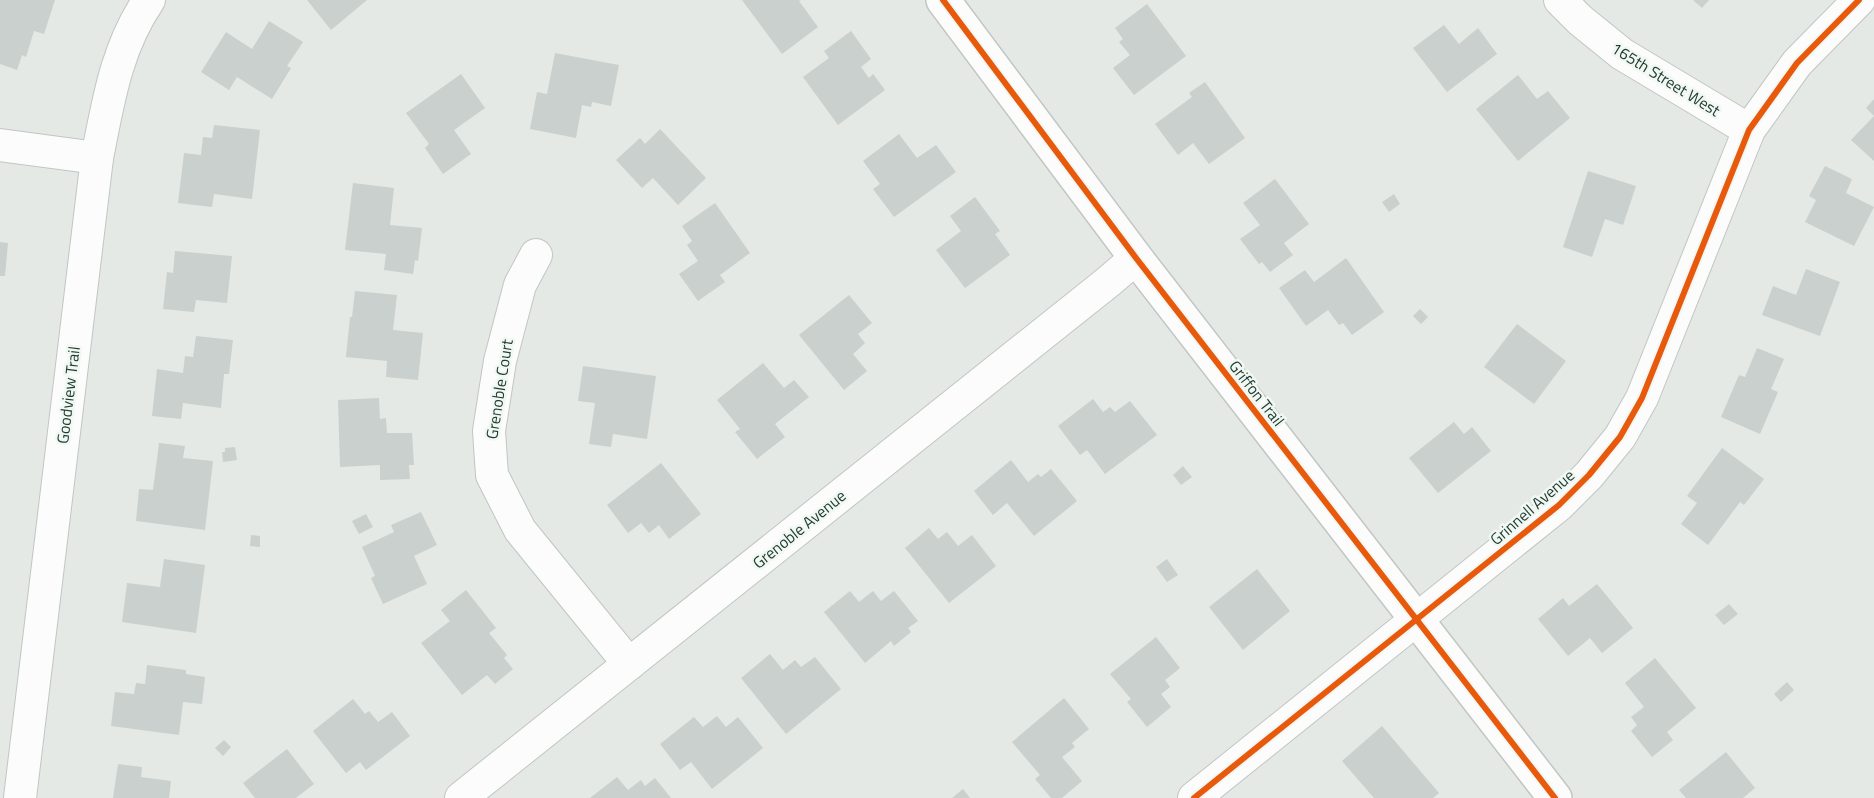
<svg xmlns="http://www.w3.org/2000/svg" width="1874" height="798" viewBox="0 0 1874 798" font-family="'Titillium Web',sans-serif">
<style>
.building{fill:#cad0cd}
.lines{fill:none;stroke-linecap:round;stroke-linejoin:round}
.minor-casing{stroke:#c1c6c3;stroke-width:34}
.tertiary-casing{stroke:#c1c6c3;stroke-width:36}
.minor{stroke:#fbfcfb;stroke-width:32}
.tertiary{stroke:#fbfcfb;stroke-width:33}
.cycleway-casing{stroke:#f1f8f4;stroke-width:10}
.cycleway{stroke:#e8590c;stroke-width:6}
.labels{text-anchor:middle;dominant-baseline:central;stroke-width:5;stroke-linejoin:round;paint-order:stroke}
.street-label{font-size:16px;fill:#213c31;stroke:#f1f8f4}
</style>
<rect width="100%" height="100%" fill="#e4e9e6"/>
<g class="building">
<path d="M0 0H55L44 34 34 31 26 57 22 55 17 70 0 64Z"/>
<path d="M307 0H367L331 30Z"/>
<path d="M742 0H801L799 1 818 27 782 54Z"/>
<path d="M1693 0H1709L1702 8Z"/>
<path d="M1147 4 1186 56 1134 95 1113 68 1130 55 1119 42 1123 39 1115 28Z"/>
<path d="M269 21 303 42 287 66 291 68 272 99 237 77 229 90 201 72 226 32 252 49Z"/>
<path d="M1444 25 1459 44 1478 28 1497 54 1447 92 1413 48Z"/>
<path d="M851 31 871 59 861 67 869 78 873 74 885 90 838 125 803 77 829 58 824 51Z"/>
<path d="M555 53 619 65 611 106 592 102 591 107 582 105 576 138 530 129 537 92 547 94Z"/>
<path d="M461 74 485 108 454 130 471 154 443 174 425 148 429 144 406 113Z"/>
<path d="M1518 75 1537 99 1548 91 1570 118 1518 161 1476 109Z"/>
<path d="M1205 82 1245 138 1209 164 1193 143 1178 155 1155 124 1192 97 1189 93Z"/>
<path d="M1874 99V161L1851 140 1874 116 1866 108Z"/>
<path d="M214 125 260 130 252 199 214 194 212 207 178 203 184 153 201 155 203 137 212 138Z"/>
<path d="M660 129 706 178 678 205 653 178 642 188 616 160 640 138 645 144Z"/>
<path d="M899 134 917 158 936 145 956 172 894 217 873 189 880 184 863 161Z"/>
<path d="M1825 166 1852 179 1846 193 1874 207 1854 246 1805 222 1816 200 1809 196Z"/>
<path d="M1588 171 1636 186 1623 225 1605 219 1592 257 1563 247Z"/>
<path d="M1275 179 1309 224 1284 243 1293 255 1270 272 1262 262 1259 264 1240 239 1260 225 1243 203Z"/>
<path d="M353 183 394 188 390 225 422 228 418 261 415 260 413 274 384 270 386 254 345 250Z"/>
<path d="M1394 194 1400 204 1389 212 1382 202Z"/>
<path d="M975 197 1000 231 995 234 1010 255 965 288 936 250 961 231 950 216Z"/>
<path d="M715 203 750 253 720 275 725 282 698 301 679 274 698 261 687 245 692 241 682 226Z"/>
<path d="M0 242 8 243 5 276H0Z"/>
<path d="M175 251 232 256 227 303 196 300 194 312 163 309 167 272 173 273Z"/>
<path d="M1346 258 1384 312 1352 335 1343 323 1339 325 1328 310 1306 326 1279 288 1305 270 1314 282Z"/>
<path d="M1806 269 1840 282 1820 336 1762 315 1773 286 1796 295Z"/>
<path d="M355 291 397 295 393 330 423 333 418 380 386 377 387 361 346 357 350 317H352Z"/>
<path d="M849 295 872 323 858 334 865 343 853 354 867 371 844 390 799 335Z"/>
<path d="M1420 309 1428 317 1421 324 1413 316Z"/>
<path d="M1517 324 1566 361 1534 404 1484 367Z"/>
<path d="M196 336 233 340 229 374H224L221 408 183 403 181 419 152 416 157 369 183 373 185 356 193 357Z"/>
<path d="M1757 348 1784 359 1771 389 1778 392 1760 434 1721 417 1739 375 1745 377Z"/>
<path d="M763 363 784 388 794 380 809 397 775 424 785 437 757 459 735 432 740 429 717 400Z"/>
<path d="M583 366 656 376 647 439 613 434 611 447 589 444 595 403 578 401Z"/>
<path d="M379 398 380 419 386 418 387 433H412L414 465H409L410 479 380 480V465L340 467 338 400Z"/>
<path d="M1093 399 1103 412 1110 407 1115 412 1130 401 1157 435 1105 474 1087 450 1080 455 1058 426Z"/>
<path d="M1454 422 1464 434 1472 427 1491 451 1438 493 1409 458Z"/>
<path d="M159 443 185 446 183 458 213 461 205 530 136 521 139 489 153 490Z"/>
<path d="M235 447 237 460 223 462 222 452H225V448Z"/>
<path d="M1722 448 1764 479 1744 505 1740 502 1708 545 1681 524 1697 503 1687 496Z"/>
<path d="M1011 460 1028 482 1038 474 1041 477 1051 469 1077 501 1034 536 1007 503 993 515 974 491Z"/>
<path d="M661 463 701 514 669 539 659 525 649 533 641 523 628 533 607 505Z"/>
<path d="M1183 466 1192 477 1181 485 1173 475Z"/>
<path d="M421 512 437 545 414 556 427 584 383 604 371 578 375 576 362 547 394 532 391 525Z"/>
<path d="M366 514 373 527 359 534 352 521Z"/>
<path d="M929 528 938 539 947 532 958 546 972 535 996 566 949 603 905 548Z"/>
<path d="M251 535 260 536V547L250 546Z"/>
<path d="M164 559 205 565 196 633 122 622 127 583 160 587Z"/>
<path d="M1167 559 1178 575 1167 582 1156 567Z"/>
<path d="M1257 569 1290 611 1243 650 1209 607Z"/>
<path d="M1597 584 1633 628 1602 653 1590 638 1568 656 1538 619 1563 598 1569 606Z"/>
<path d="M466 590 496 628 489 633 507 655 504 658 513 669 495 684 487 675 462 695 421 643 450 621 441 610Z"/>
<path d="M850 591 859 602 873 591 881 601 894 591 918 621 908 628 911 632 894 646 891 641 865 663 824 612Z"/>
<path d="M1729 604 1738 614 1724 625 1715 615Z"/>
<path d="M1156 637 1180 668 1165 680 1170 687 1161 694 1171 707 1147 727 1127 702 1131 699 1110 674Z"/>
<path d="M770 654 783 670 795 660 801 667 815 657 841 689 786 734 741 678Z"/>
<path d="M1655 658 1696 708 1667 732 1673 740 1652 757 1631 731 1637 725 1631 717 1644 707 1625 683Z"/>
<path d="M147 665 186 670V674L205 677 202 704 183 702 179 735 111 726 115 692 134 694 136 683 145 684Z"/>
<path d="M1787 682 1794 690 1781 702 1774 694Z"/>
<path d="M1064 698 1089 729 1072 743 1075 747 1062 757 1082 781 1062 798H1051L1035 779 1040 775 1012 742Z"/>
<path d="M353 699 365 714 369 711 378 722 392 712 410 736 366 770 360 762 346 773 313 731Z"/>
<path d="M717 716 726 727 738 717 763 748 712 789 691 762 680 770 660 744 694 717 703 727Z"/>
<path d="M1382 726 1439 793 1433 798H1374L1342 761Z"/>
<path d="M224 740 231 747 223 756 215 748Z"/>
<path d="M287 749 314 784 296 798H255L243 783Z"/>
<path d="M1726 752 1755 788 1743 798H1686L1679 790Z"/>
<path d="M118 764 142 767 141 777 171 781 169 798H113Z"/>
<path d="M617 777 628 790 641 780 645 786 655 778 671 798H590Z"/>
<path d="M963 789 970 798H952Z"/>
</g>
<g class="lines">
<defs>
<g id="minor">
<path d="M1560 0 1580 20 1622 54 1749 130"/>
<path d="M0 145 97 158"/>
<path d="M536 255 520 285 500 361 489 431 492 475 520 530 629 664"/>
<path d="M20 798 97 158C108 103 116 48 149 0"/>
<path d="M461 798 1108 282 1136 258"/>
<path d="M1194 798 1559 505 1589 475 1620 437 1642 398 1749 130 1797 63 1859 0"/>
</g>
<path id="tertiary" d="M943 0 1136 258 1555 798"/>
</defs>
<use href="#minor" class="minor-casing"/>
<use href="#tertiary" class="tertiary-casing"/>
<use href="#minor" class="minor"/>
<use href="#tertiary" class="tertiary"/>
<defs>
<g id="cycleway">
<path d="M943 0 1136 258 1555 798"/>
<path d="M1194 798 1559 505 1589 475 1620 437 1642 398 1749 130 1797 63 1859 0"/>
</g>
</defs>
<use href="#cycleway" class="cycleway-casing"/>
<use href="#cycleway" class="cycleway"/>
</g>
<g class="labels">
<g class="street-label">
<text transform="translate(1666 79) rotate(32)">165th Street West</text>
<text transform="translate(499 389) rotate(-81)">Grenoble Court</text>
<text transform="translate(1257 393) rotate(52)">Griffon Trail</text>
<text transform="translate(68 395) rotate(-83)">Goodview Trail</text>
<text transform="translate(1532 507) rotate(-41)">Grinnell Avenue</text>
<text transform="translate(799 529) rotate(-39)">Grenoble Avenue</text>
</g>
</g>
</svg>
